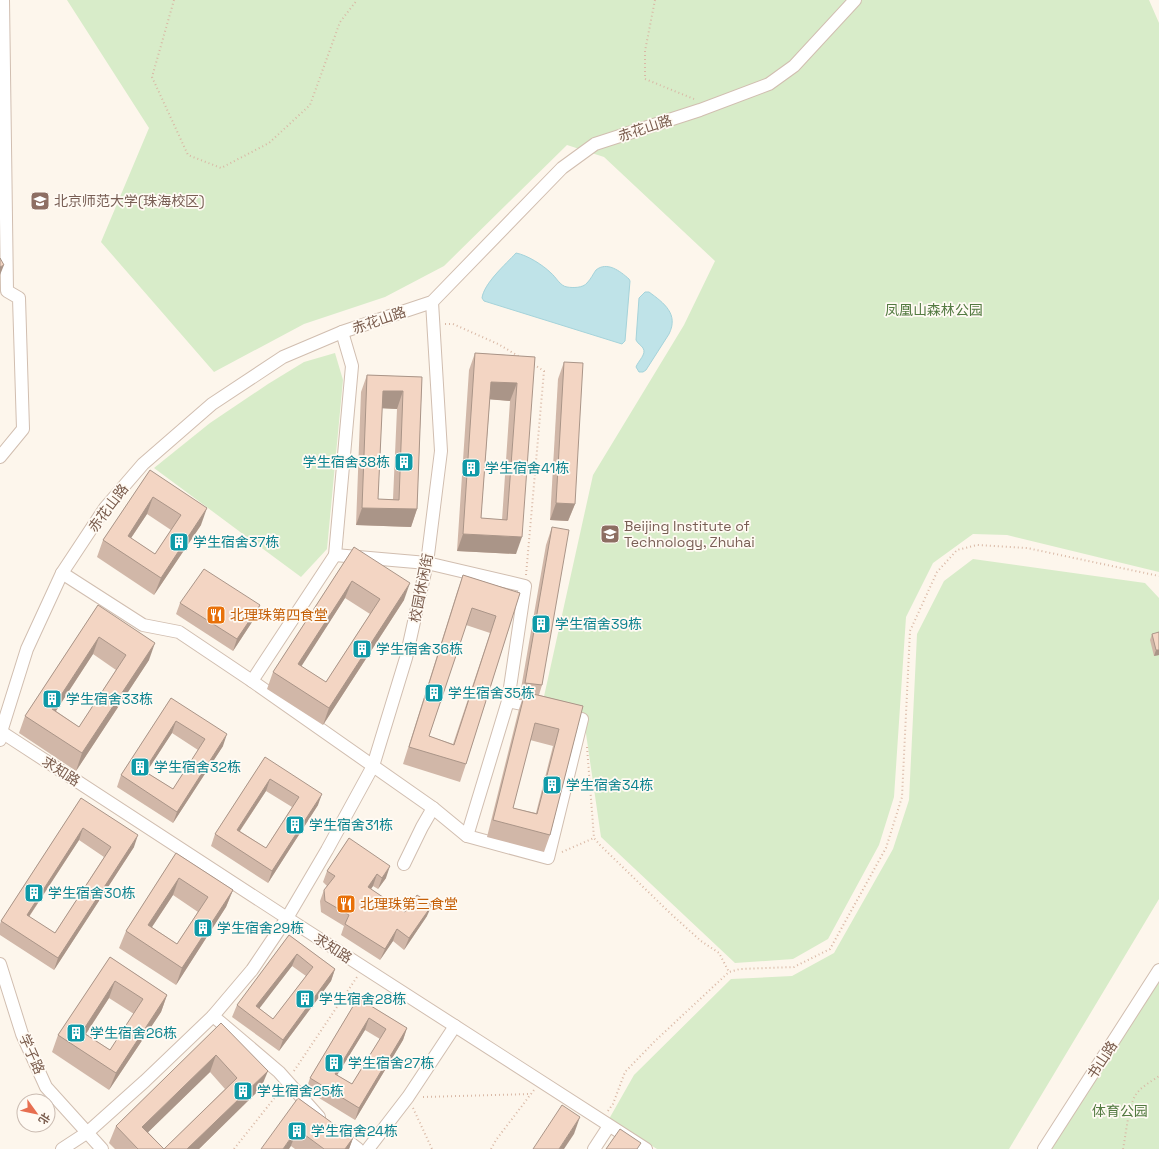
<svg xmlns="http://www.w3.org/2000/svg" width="1159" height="1149" viewBox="0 0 1159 1149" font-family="'Space Grotesk','Noto Sans SC',sans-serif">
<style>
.green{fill:#d8ecc9}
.water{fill:#bfe3e8;stroke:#a5d3da}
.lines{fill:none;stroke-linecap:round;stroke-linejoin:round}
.minor-casing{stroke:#d1beb0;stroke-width:14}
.path{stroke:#d9b8a5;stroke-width:2;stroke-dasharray:1 3;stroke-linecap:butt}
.minor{stroke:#fff;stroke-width:12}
.wall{fill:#d1b7a8;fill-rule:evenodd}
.shaded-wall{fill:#aa9588}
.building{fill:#f3d5c3;stroke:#aa9588;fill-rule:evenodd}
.labels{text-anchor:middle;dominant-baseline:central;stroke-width:3.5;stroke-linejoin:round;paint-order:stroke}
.street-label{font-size:14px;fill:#7a5c4d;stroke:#fffaf3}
.education-label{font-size:14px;fill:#785e54;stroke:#fffaf3;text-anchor:start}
.park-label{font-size:14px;fill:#537a41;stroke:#fffaf3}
.culture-label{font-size:14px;fill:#0d838f;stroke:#fffaf3;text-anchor:start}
.food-label{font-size:14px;fill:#c56008;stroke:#fffaf3;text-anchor:start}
</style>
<rect width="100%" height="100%" fill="#fdf6ec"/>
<g class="green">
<path d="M67 0H1149L1159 23V572L1007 535 973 534 933 563 906 617 894 797 879 845 828 939 793 959 735 963 601 837 583 713 543 701 593 475 684 325 715 261 604 157 567 145 444 266 385 297 304 324 214 372 101 242 149 128Z"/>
<path d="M335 353 343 380 327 549 301 577 154 468 210 423 268 384 304 362Z"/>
<path d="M973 559 1145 583 1159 598V899L1009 1149H657L609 1119 634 1075 731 979 792 976 834 953 893 849 909 800 917 634 944 581Z"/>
<path d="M1159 977V1149H1051Z"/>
</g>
<g class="water">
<path d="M516 253C527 255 543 265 551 273 556 277 560 286 567 287 573 288 583 288 587 283 591 279 593 274 596 270 607 261 620 271 629 279L630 281 625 341 622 344 484 301 482 298C484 283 506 264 516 253Z"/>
<path d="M645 292H649C664 303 679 314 669 334L646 370 643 372H639L636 367C638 361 647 354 643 348 640 344 638 344 636 340L639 298Z"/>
</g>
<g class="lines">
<defs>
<g id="minor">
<path d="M0 457 23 429 19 298 7 291 3 0"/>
<path d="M335 555 427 563 525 586 508 701"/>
<path d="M62 573 143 625 179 632 252 681 433 808 422 827 404 864"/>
<path d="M252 681 335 555 352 366 342 332"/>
<path d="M0 731 287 918 646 1149"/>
<path d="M0 740 1 732 27 649 62 573 105 508 143 464 212 404 283 357 342 332 432 302 562 168 595 144 700 110 769 84 794 66 855 0"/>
<path d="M433 808 467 836 548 858 582 719 564 715"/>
<path d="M467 836 508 701 537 707"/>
<path d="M0 964 22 1034 46 1087 102 1149"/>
<path d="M213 1016 279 1072 319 1117"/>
<path d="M339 1134 358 1149"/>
<path d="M62 1149 88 1132 145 1081 213 1016 252 970 287 918 327 850 373 766 406 658 427 563 441 451 432 302"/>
<path d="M368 1149 408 1097 455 1026"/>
<path d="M594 1149 609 1126"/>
<path d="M1044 1149 1159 970"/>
</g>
</defs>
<use href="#minor" class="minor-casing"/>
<g class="path">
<path d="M174 0 152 77 188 155 221 168 269 143 310 105 340 22 357 0"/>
<path d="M655 0 645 51V79L694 99"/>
<path d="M445 324H453L498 344 520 357"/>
<path d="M526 575 544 371 533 364"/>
<path d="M587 747 594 838 600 845 671 914 701 941 719 953 729 972"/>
<path d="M562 852 594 838"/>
<path d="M294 1071 357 977"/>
<path d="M423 1097 531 1094"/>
<path d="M413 1108 432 1149"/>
<path d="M608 1111 613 1104 625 1072 655 1041 729 972 740 969 794 967 830 949 886 848 902 797 910 631 937 572 957 550 977 545 1027 548 1159 576"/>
<path d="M234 1149 280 1091"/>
<path d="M491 1149 496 1140 534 1090"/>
<path d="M1123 1149C1126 1134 1128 1109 1135 1096 1139 1088 1152 1081 1159 1076"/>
</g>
<use href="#minor" class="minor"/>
</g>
<g class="wall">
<path d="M475 353 535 357 516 554 457 551 469 370ZM490 399 510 401 502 520 481 518Z"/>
<path d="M564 362 575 504 568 521 550 520 558 379Z"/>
<path d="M367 375 422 377 417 509 411 527 356 525 361 392ZM382 408 397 409 393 499H378Z"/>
<path d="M150 470 201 525 154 595 97 557 103 540ZM147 514 171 530 155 554 131 538Z"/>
<path d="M552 527 542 685 539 695 583 706 550 835 544 852 487 837 519 709 522 700H519L546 545ZM530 740 553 746 536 813 513 808Z"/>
<path d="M354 547 404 600 323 725 267 689 273 672ZM345 598 370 614 326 682 301 666Z"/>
<path d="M463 575 520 593 466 764 460 782 403 764 457 592ZM466 625 490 633 453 744 429 736Z"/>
<path d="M180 603 260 605 256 616 233 651 176 614Z"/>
<path d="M98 605 149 660 76 771 19 733 25 716ZM93 654 116 670 79 727 56 711Z"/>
<path d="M1152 634 1159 655 1154 656 1150 640Z"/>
<path d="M171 698 223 746 173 823 117 787 121 775ZM172 733 198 750 173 789 146 772Z"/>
<path d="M265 757 318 805 268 883 211 846 215 834ZM266 791 292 807 266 848 240 831Z"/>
<path d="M81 798 134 847 54 970 0 935V924L1 921ZM79 840 104 857 55 933 29 917Z"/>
<path d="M349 838 386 878 378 889 373 886 371 889 405 912 427 916 404 950 393 941 380 960 341 935 344 926 321 912 320 901 324 890 327 886 323 882 327 871Z"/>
<path d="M176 853 233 890 226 907 176 985 119 948 126 931ZM173 895 198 912 177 944 152 927Z"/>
<path d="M289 935 335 969 331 981 279 1051 232 1017 237 1005ZM292 966 306 976 273 1019 259 1008Z"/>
<path d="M110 957 167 995 161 1012 109 1090 52 1052 58 1035ZM109 998 134 1014 110 1050 86 1034Z"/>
<path d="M358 998 407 1028 403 1040 355 1120 306 1090 310 1078ZM365 1030 380 1039 352 1084 337 1075Z"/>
<path d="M221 1023 261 1088 199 1149H115L109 1143 116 1126ZM210 1072 225 1089 164 1149 148 1132Z"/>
<path d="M298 1098 353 1138 349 1149H295L291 1146Z"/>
</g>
<g class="shaded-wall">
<path d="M4 265 0 275V267Z"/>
<path d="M491 382 517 383 510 401 485 399Z"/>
<path d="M383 391H403L397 409 376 408Z"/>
<path d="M153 497 147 514 121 553 128 536Z"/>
<path d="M556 503 575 504 568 521 550 520Z"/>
<path d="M207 508 201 525 154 595 161 578Z"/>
<path d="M362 508 417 509 411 527 356 525Z"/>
<path d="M463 534 522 537 516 554 457 551Z"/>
<path d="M352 581 345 598 292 681 298 664Z"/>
<path d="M410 583 404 600 323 725 329 708Z"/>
<path d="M260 605 256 616 233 651 237 639Z"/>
<path d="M99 637 93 654 46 726 52 709Z"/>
<path d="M155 643 149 660 76 771 82 753Z"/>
<path d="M1156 650H1159V655L1154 656Z"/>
<path d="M176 721 172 733 140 782 144 771Z"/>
<path d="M227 734 223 746 173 823 177 812Z"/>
<path d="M270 779 266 791 233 841 237 830Z"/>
<path d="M322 794 318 805 268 883 272 871Z"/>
<path d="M83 828 79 840 22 927 27 915Z"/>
<path d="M138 835 134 847 54 970 58 958Z"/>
<path d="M390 866 386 878 378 889 382 878Z"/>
<path d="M377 874 373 886 364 899 368 887Z"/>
<path d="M179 878 173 895 142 942 148 925Z"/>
<path d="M233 890 226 907 176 985 182 968Z"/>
<path d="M432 905 427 916 404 950 409 938Z"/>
<path d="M397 929 393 941 380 960 385 949Z"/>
<path d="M297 954 292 966 252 1018 256 1006Z"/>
<path d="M335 969 331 981 279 1051 283 1040Z"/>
<path d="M115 981 109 998 76 1049 82 1032Z"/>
<path d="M167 995 161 1012 109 1090 116 1073Z"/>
<path d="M369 1018 365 1030 331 1085 335 1074Z"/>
<path d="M407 1028 403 1040 355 1120 359 1108Z"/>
<path d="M216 1055 210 1072 136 1144 142 1127Z"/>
<path d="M268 1071 261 1088 199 1149H187Z"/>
<path d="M580 1117 574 1134 564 1149H559Z"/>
<path d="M297 1129 291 1146 289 1149H283Z"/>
<path d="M353 1138 349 1149H345Z"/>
</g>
<g class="building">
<path d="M0 258 4 265 0 267Z"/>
<path d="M475 353 535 357 522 537 463 534ZM491 382 517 383 507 520 481 518Z"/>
<path d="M564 362 583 363 575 504 556 503Z"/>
<path d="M367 375 422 377 417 509 362 508ZM383 391H403L399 500 378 499Z"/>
<path d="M150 470 207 508 161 578 103 540ZM153 497 181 515 155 554 128 536Z"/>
<path d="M552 527 569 530 542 685 525 683Z"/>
<path d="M354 547 410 583 329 708 273 672ZM352 581 380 599 326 682 298 664Z"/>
<path d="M204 569 260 605 237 639 180 603Z"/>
<path d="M463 575 520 593 466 764 409 747ZM472 608 496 616 454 745 429 736Z"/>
<path d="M98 605 155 643 82 753 25 716ZM99 637 126 655 79 727 52 709Z"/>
<path d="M1159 632V650H1156L1152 634Z"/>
<path d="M525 692 583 706 550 835 493 820ZM535 723 559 729 537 814 513 808Z"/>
<path d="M171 698 227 734 177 812 121 775ZM176 721 205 739 173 789 144 771Z"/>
<path d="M265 757 322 794 272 871 215 834ZM270 779 299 797 266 848 237 830Z"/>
<path d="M81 798 138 835 58 958 1 921ZM83 828 111 847 55 933 27 915Z"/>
<path d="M349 838 390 866 382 878 377 874 368 887 405 912 417 895 432 905 409 938 397 929 385 949 345 924 349 915 325 901 324 890 335 876 327 871Z"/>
<path d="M176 853 233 890 182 968 126 931ZM179 878 208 897 177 944 148 925Z"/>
<path d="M289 935 335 969 283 1040 237 1005ZM297 954 313 967 273 1019 256 1006Z"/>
<path d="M110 957 167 995 116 1073 58 1035ZM115 981 143 999 110 1050 82 1032Z"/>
<path d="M358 998 407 1028 359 1108 310 1078ZM369 1018 386 1029 352 1084 335 1074Z"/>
<path d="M221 1023 268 1071 187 1149H138L116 1126ZM216 1055 237 1078 164 1149 142 1127Z"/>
<path d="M298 1098 353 1138 345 1149H324L297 1129 283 1149H261Z"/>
<path d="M562 1105 580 1117 559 1149H533Z"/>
<path d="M620 1129 641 1143 637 1149H606Z"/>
</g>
<defs>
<symbol id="university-square" viewBox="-11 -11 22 22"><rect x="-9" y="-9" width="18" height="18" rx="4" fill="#8d6e63" stroke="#fffaf3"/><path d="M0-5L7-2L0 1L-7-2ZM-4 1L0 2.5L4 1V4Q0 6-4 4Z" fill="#fff"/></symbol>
<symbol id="building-square" viewBox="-11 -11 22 22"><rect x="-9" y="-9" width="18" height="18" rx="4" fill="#0f9aa8" stroke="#fffaf3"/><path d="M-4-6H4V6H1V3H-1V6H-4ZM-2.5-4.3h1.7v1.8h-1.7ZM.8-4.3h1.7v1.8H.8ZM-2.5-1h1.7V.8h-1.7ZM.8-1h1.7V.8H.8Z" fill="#fff"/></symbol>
<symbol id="restaurant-square" viewBox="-11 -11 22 22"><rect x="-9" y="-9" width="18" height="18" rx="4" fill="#e8710a" stroke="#fffaf3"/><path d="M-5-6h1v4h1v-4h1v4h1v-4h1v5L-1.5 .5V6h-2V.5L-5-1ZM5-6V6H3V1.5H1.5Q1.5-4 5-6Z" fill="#fff"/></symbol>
</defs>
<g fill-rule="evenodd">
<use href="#university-square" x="29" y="190" width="22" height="22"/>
<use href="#building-square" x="393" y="451" width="22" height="22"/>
<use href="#building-square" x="460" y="457" width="22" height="22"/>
<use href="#university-square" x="599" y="523" width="22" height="22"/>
<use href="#building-square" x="168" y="531" width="22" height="22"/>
<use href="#restaurant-square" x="205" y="604" width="22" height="22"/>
<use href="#building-square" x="530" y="613" width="22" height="22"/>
<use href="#building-square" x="351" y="638" width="22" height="22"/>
<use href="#building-square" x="423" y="682" width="22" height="22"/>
<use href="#building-square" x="41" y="688" width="22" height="22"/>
<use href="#building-square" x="129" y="756" width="22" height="22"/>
<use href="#building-square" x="541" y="774" width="22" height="22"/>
<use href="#building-square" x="284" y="814" width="22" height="22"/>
<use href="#building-square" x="23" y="882" width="22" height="22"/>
<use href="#restaurant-square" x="335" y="893" width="22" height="22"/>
<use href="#building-square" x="192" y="917" width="22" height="22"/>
<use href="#building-square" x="294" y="988" width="22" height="22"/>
<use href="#building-square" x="65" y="1022" width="22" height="22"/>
<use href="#building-square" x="323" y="1052" width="22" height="22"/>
<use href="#building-square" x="232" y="1080" width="22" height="22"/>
<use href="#building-square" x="286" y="1120" width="22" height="22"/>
</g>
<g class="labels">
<g class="street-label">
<text transform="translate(645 128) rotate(-18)">赤花山路</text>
<text transform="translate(379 320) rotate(-19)">赤花山路</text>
<text transform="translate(108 508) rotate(-53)">赤花山路</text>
<text transform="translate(421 588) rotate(-79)">校园休闲街</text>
<text transform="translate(61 771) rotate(33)">求知路</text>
<text transform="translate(333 948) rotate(33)">求知路</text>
<text transform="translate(32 1054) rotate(66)">学子路</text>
<text transform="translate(1102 1060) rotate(-57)">书山路</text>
</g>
<g class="education-label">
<text x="54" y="201">北京师范大学(珠海校区)</text>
<text x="624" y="526">Beijing Institute of<tspan x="624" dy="16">Technology, Zhuhai</tspan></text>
</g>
<g class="park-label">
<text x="934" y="310">凤凰山森林公园</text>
<text x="1120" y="1111">体育公园</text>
</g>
<g class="culture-label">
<text x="390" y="462" text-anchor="end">学生宿舍38栋</text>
<text x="485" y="468">学生宿舍41栋</text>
<text x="193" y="542">学生宿舍37栋</text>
<text x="555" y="624">学生宿舍39栋</text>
<text x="376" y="649">学生宿舍36栋</text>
<text x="448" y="693">学生宿舍35栋</text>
<text x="66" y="699">学生宿舍33栋</text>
<text x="154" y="767">学生宿舍32栋</text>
<text x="566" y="785">学生宿舍34栋</text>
<text x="309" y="825">学生宿舍31栋</text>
<text x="48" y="893">学生宿舍30栋</text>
<text x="217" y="928">学生宿舍29栋</text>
<text x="319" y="999">学生宿舍28栋</text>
<text x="90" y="1033">学生宿舍26栋</text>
<text x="348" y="1063">学生宿舍27栋</text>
<text x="257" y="1091">学生宿舍25栋</text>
<text x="311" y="1131">学生宿舍24栋</text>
</g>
<g class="food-label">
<text x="230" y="615">北理珠第四食堂</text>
<text x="360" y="904">北理珠第三食堂</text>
</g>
</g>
<g transform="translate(36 1113) rotate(123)"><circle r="19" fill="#fffaf3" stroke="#cabbb1"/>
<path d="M0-3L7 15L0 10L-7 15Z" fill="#e76f51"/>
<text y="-6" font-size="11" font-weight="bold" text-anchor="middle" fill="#7a5c4d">北</text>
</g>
</svg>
